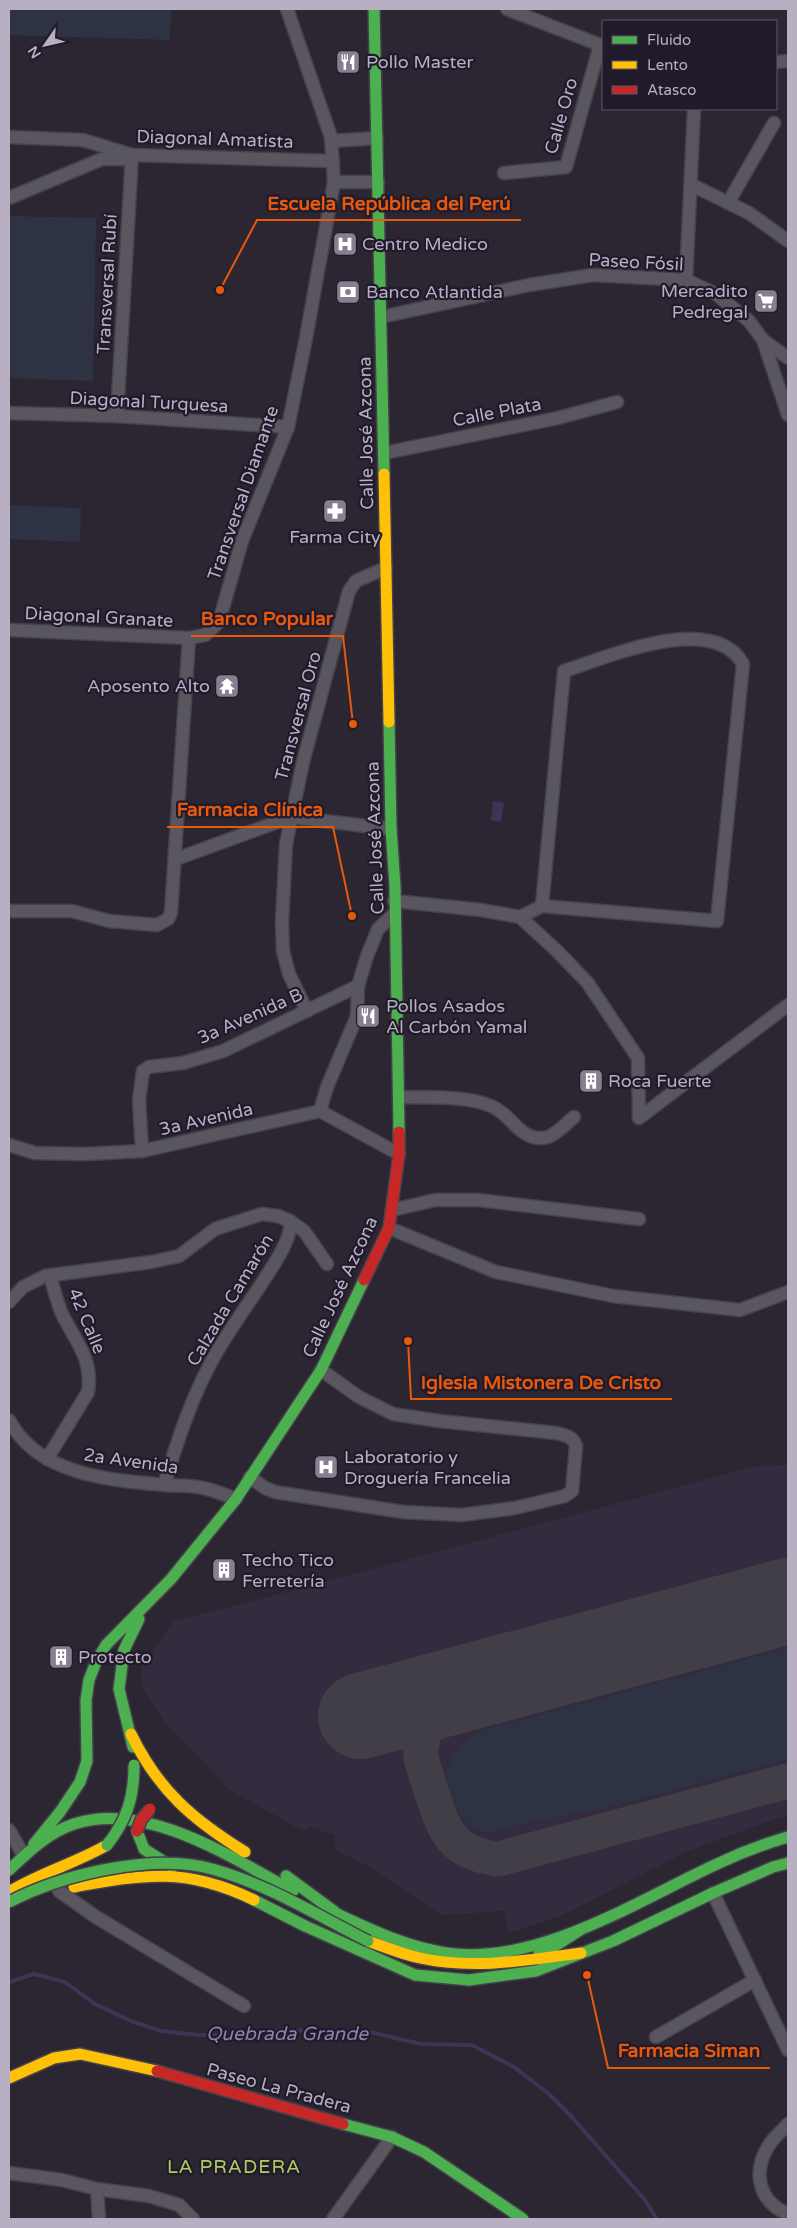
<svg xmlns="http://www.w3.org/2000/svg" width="797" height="2228" viewBox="0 0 797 2228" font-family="'Varela Round',sans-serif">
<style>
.airport{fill:#342b3e}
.green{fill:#2e3343}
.water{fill:#423356}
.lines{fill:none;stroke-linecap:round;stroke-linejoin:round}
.stream{stroke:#423356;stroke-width:4}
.taxiway{stroke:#423e48;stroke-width:35}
.runway{stroke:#423e48;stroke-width:86}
.street-casing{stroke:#46424a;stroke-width:15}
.fast-casing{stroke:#45414b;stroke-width:14}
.slow-casing{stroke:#45414b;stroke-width:14}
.jam-casing{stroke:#45414b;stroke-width:14}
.street{stroke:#5a5660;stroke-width:12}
.fast{stroke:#4caf50;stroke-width:11}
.slow{stroke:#ffc107;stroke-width:11}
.jam{stroke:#c62828;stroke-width:11}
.fast-bridge-casing{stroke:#45414b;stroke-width:14;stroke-linecap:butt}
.jam-bridge-casing{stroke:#45414b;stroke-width:14;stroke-linecap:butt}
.fast-bridge{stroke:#4caf50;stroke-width:11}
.jam-bridge{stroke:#c62828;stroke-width:11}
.labels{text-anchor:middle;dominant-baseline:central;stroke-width:4.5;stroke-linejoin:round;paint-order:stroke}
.poi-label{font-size:18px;fill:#b8afc3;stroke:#211a2b;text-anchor:start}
.street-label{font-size:18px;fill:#b8afc3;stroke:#211a2b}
.water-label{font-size:19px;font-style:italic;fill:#9380af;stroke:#211a2b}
.neighbourhood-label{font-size:19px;letter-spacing:1px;fill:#b0cc61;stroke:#211a2b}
.leader{fill:none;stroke:#e8590c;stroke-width:2}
.callout-dot{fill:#e8590c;stroke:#211a2b;stroke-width:2}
.callout-label{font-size:19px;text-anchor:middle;font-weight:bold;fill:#e8590c;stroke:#211a2b;stroke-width:4.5;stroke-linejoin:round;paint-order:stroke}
</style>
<rect width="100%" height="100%" fill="#2b2631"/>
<path class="airport" d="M788 1465V1816L775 1819 688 1851 561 1916 509 1933 504 1911 442 1915 373 1869 336 1850 334 1835 310 1827 303 1831 230 1790 165 1723 143 1688 141 1668 173 1621 242 1604 756 1466Z"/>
<g class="green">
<path d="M9 9H171L170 40 9 35Z"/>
<path d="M9 216 96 218 93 381 9 378Z"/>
<path d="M9 505 81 508 80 542 9 539Z"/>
<path d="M788 1648V1759L632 1801 492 1831C475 1833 465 1822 455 1808L452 1810C438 1777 449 1752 476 1732Z"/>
</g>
<path class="water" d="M493 801 504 803 501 822 491 820Z"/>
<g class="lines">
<path class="stream" d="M9 1982 34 1974 65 1982 95 2004 131 2021 161 2031 199 2035H239L282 2030 370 2032 421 2044 472 2045 514 2067 549 2094 571 2116 644 2199 657 2219"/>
<path class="taxiway" d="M465 1688C443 1703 425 1719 421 1747 419 1759 426 1773 429 1784 443 1827 448 1853 498 1859L788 1781"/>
<path class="runway" d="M361 1716 788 1601"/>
<defs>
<g id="street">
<path d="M507 9 603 46"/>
<path d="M776 62 788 61"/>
<path d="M9 137 83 140 132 155 333 161"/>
<path d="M331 141 377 138"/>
<path d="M504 173 566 167 600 45"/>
<path d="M334 182H378"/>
<path d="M692 185 749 213 788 241"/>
<path d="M9 198 102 159H131"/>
<path d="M728 203 774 123"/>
<path d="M686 280 694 109"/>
<path d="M381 317 529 285 593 275 686 280 716 294 749 321 763 340 788 415"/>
<path d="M763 340 788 358"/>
<path d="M9 413 117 416 288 427"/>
<path d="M117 416 132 155"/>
<path d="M384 453 558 418 617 402"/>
<path d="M9 630 189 638 205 635 219 622 242 541 288 427 306 338 334 182 331 137 287 9"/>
<path d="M176 859 291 817 391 829"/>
<path d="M394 901 481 910 520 917 556 950 587 982 638 1058 639 1118 788 1005"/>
<path d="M9 911H72L109 921 157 925 168 919 171 913 189 638"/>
<path d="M520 917 542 906 564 671C608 657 713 611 743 664L717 921 542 906"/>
<path d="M307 1011 289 974 283 951 282 922 286 844 303 762 349 591 356 581 386 568"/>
<path d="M399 1097C426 1098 466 1095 491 1106 510 1113 520 1140 542 1138 554 1138 565 1124 574 1117"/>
<path d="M320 1111 327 1087 357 1016 358 986 367 956 378 929 394 914"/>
<path d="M9 1145 35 1153 86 1154 142 1151 320 1111 399 1154"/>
<path d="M142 1151 139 1100 143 1071 149 1067 183 1063 223 1051 358 986"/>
<path d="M392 1210 435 1200H478L639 1219"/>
<path d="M290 1221 304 1231 327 1264"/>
<path d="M389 1228 496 1272 613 1296 740 1310 788 1292"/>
<path d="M9 1302 23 1287 45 1276 151 1262 179 1256 215 1229 262 1214 278 1216 290 1221C293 1239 270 1270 260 1286 246 1307 231 1328 218 1350 193 1392 178 1439 164 1485"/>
<path d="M9 1420C38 1475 109 1480 165 1485 177 1486 191 1485 203 1488 214 1490 225 1495 236 1499"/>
<path d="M47 1459 88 1392C93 1360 77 1343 63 1316 57 1304 54 1289 50 1275"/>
<path d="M250 1477 265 1488 275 1492 403 1512 462 1515 515 1508 565 1496 572 1491 576 1446C573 1436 566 1436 556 1433L439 1421 393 1414 359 1397 321 1370"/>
<path d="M9 1830 24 1856"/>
<path d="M59 1891 96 1917 244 2006"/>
<path d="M713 1893 788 2050"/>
<path d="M656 2037 755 1980"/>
<path d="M788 2124C782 2131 774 2137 769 2145 752 2172 758 2201 788 2214"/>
<path d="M9 2173 62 2180 97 2189 149 2196 179 2205 193 2219"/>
<path d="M97 2189 99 2219"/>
<path d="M333 2219 392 2137"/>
</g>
<g id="fast">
<path d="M374 9 384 474"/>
<path d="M389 722 391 829 395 886 399 1132"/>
<path d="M133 1747 119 1689 124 1650 139 1619"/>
<path d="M137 1831 144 1849 172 1867"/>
<path d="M34 1844 60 1812 80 1782 87 1761 86 1700 89 1680 96 1662 106 1645 171 1579 236 1499 321 1370 364 1280"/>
<path d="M9 1870C28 1852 49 1832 74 1824 146 1800 232 1858 293 1891"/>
<path d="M286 1876 335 1912"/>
<path d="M254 1900 305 1926 415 1975 469 1980 536 1971 613 1941 713 1893 773 1867 788 1863"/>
<path d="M333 1912C371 1930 412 1950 455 1954 544 1962 639 1900 717 1864 740 1853 764 1844 788 1837"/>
<path d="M539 1953 550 1949 580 1930"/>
<path d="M343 2124 392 2137 424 2152 523 2219"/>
</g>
<g id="slow">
<path d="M384 474 389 722"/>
<path d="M131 1734C158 1790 193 1820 245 1852"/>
<path d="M74 1887C146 1874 186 1867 254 1900"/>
<path d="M9 1892C40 1873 76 1863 107 1845"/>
<path d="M368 1941C385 1947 402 1954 420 1958 473 1970 528 1960 581 1953"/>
<path d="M9 2078 54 2058 80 2054 157 2071"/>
</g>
<g id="jam">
<path d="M364 1280 389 1228 399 1154V1132"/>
<path d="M157 2071 343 2124"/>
</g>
</defs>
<use href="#street" class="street-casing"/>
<use href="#fast" class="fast-casing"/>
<use href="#slow" class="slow-casing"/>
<use href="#jam" class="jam-casing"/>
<use href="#street" class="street"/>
<use href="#fast" class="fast"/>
<use href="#slow" class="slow"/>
<use href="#jam" class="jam"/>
<defs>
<g id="fast-bridge">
<path d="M107 1845C127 1820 134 1797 134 1765"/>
<path d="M9 1902C63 1874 153 1853 212 1869 267 1884 317 1915 368 1941"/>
</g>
<path id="jam-bridge" d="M137 1831 141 1820 150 1809"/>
</defs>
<use href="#fast-bridge" class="fast-bridge-casing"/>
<use href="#jam-bridge" class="jam-bridge-casing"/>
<use href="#fast-bridge" class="fast-bridge"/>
<use href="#jam-bridge" class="jam-bridge"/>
</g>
<defs>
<symbol id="restaurant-square" viewBox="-11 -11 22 22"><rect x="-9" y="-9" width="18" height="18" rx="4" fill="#877f90" stroke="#211a2b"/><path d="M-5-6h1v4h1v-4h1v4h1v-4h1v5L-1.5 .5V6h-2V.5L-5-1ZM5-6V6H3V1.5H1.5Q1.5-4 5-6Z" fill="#fff"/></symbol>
<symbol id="hospital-square" viewBox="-11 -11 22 22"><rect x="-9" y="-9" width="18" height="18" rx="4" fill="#877f90" stroke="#211a2b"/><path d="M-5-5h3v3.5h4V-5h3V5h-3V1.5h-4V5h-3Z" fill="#fff"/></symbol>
<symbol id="bank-square" viewBox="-11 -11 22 22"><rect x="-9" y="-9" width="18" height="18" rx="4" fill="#877f90" stroke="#211a2b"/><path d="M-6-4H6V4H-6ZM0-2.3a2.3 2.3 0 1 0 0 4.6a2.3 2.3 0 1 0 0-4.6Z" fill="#fff"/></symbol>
<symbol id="supermarket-square" viewBox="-11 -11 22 22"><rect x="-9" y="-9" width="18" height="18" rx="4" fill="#877f90" stroke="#211a2b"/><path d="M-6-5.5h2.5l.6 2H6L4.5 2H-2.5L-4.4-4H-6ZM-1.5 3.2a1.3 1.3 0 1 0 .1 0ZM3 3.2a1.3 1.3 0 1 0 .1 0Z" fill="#fff"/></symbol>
<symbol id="pharmacy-square" viewBox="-11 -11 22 22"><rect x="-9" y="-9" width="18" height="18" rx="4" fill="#877f90" stroke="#211a2b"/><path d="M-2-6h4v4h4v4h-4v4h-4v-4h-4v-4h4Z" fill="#fff"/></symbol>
<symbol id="temple-square" viewBox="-11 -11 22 22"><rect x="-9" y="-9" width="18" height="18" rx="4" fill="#877f90" stroke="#211a2b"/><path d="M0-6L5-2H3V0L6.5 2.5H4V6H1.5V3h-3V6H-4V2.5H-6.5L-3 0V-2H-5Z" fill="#fff"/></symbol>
<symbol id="building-square" viewBox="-11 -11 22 22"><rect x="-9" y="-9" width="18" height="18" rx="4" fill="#877f90" stroke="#211a2b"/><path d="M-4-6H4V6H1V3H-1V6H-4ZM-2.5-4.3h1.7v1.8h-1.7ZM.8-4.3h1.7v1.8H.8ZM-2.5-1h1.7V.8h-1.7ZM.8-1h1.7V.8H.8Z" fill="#fff"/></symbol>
</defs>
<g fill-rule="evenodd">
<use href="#restaurant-square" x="334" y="48" width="28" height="28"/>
<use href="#hospital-square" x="331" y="230" width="28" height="28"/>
<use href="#bank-square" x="334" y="278" width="28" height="28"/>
<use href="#supermarket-square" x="752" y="287" width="28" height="28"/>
<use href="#pharmacy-square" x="321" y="497" width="28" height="28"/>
<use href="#temple-square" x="213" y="672" width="28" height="28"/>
<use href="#restaurant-square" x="354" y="1002" width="28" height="28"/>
<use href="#building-square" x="577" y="1067" width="28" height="28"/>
<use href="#hospital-square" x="312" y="1453" width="28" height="28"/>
<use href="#building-square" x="210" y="1556" width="28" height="28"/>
<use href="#building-square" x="47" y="1643" width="28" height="28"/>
</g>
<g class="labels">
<g class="poi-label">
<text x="366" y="62">Pollo Master</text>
<text x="362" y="244">Centro Medico</text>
<text x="748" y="291" text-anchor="end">Mercadito<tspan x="748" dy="21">Pedregal</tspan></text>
<text x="366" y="292">Banco Atlantida</text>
<text x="335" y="537" text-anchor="middle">Farma City</text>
<text x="210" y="686" text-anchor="end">Aposento Alto</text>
<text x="386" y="1006">Pollos Asados<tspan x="386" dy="21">Al Carbón Yamal</tspan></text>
<text x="608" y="1081">Roca Fuerte</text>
<text x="344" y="1457">Laboratorio y<tspan x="344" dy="21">Droguería Francelia</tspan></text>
<text x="242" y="1560">Techo Tico<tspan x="242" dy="21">Ferretería</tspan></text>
<text x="78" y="1657">Protecto</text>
</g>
<g class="street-label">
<text transform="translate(561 116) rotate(-74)">Calle Oro</text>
<text transform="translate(215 139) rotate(2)">Diagonal Amatista</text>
<text transform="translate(636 262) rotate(3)">Paseo Fósil</text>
<text transform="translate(107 284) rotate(-87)">Transversal Rubí</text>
<text transform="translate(149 402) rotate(3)">Diagonal Turquesa</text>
<text transform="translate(497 412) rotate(-11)">Calle Plata</text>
<text transform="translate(366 433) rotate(-91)">Calle José Azcona</text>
<text transform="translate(243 493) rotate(-71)">Transversal Diamante</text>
<text transform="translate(99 617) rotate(3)">Diagonal Granate</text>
<text transform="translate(298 716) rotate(-75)">Transversal Oro</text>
<text transform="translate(375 838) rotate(-92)">Calle José Azcona</text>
<text transform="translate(250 1016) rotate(-24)">3a Avenida B</text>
<text transform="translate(206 1119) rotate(-13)">3a Avenida</text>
<text transform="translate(340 1287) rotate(-65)">Calle José Azcona</text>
<text transform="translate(230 1300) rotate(-59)">Calzada Camarón</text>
<text transform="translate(87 1321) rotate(67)">42 Calle</text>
<text transform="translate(131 1461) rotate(8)">2a Avenida</text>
<text transform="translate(279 2088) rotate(15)">Paseo La Pradera</text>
</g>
<g class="water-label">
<text x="287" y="2034">Quebrada Grande</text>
</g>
<g class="neighbourhood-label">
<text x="234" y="2167">LA PRADERA</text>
</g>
</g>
<path class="leader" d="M220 290L257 220H521M353 724L343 636H191M352 916L333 827H167M408 1341L411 1399H672M587 1975L608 2068H770"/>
<g class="callout-dot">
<circle cx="220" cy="290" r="5"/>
<circle cx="353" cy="724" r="5"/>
<circle cx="352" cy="916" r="5"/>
<circle cx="408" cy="1341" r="5"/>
<circle cx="587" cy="1975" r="5"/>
</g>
<g class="callout-label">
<text x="389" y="210">Escuela República del Perú</text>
<text x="267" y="625">Banco Popular</text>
<text x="250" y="816">Farmacia Clínica</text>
<text x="541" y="1389">Iglesia Mistonera De Cristo</text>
<text x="689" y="2057">Farmacia Siman</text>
</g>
<rect width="797" height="2228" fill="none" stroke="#b8afc3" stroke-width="20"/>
<rect x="602" y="20" width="175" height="90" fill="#211a2b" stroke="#5d5668"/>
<rect x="612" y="36" width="25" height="8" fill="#4caf50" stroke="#5d5668"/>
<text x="647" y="45" font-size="15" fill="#b8afc3">Fluido</text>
<rect x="612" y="61" width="25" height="8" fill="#ffc107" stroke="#5d5668"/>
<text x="647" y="70" font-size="15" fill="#b8afc3">Lento</text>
<rect x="612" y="86" width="25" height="8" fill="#c62828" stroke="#5d5668"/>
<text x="647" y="95" font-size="15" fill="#b8afc3">Atasco</text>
<g transform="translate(45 45) rotate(236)" stroke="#211a2b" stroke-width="4" paint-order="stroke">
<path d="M0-4L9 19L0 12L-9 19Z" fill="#b8afc3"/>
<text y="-8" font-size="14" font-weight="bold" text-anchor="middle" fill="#b8afc3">N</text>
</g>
</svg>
